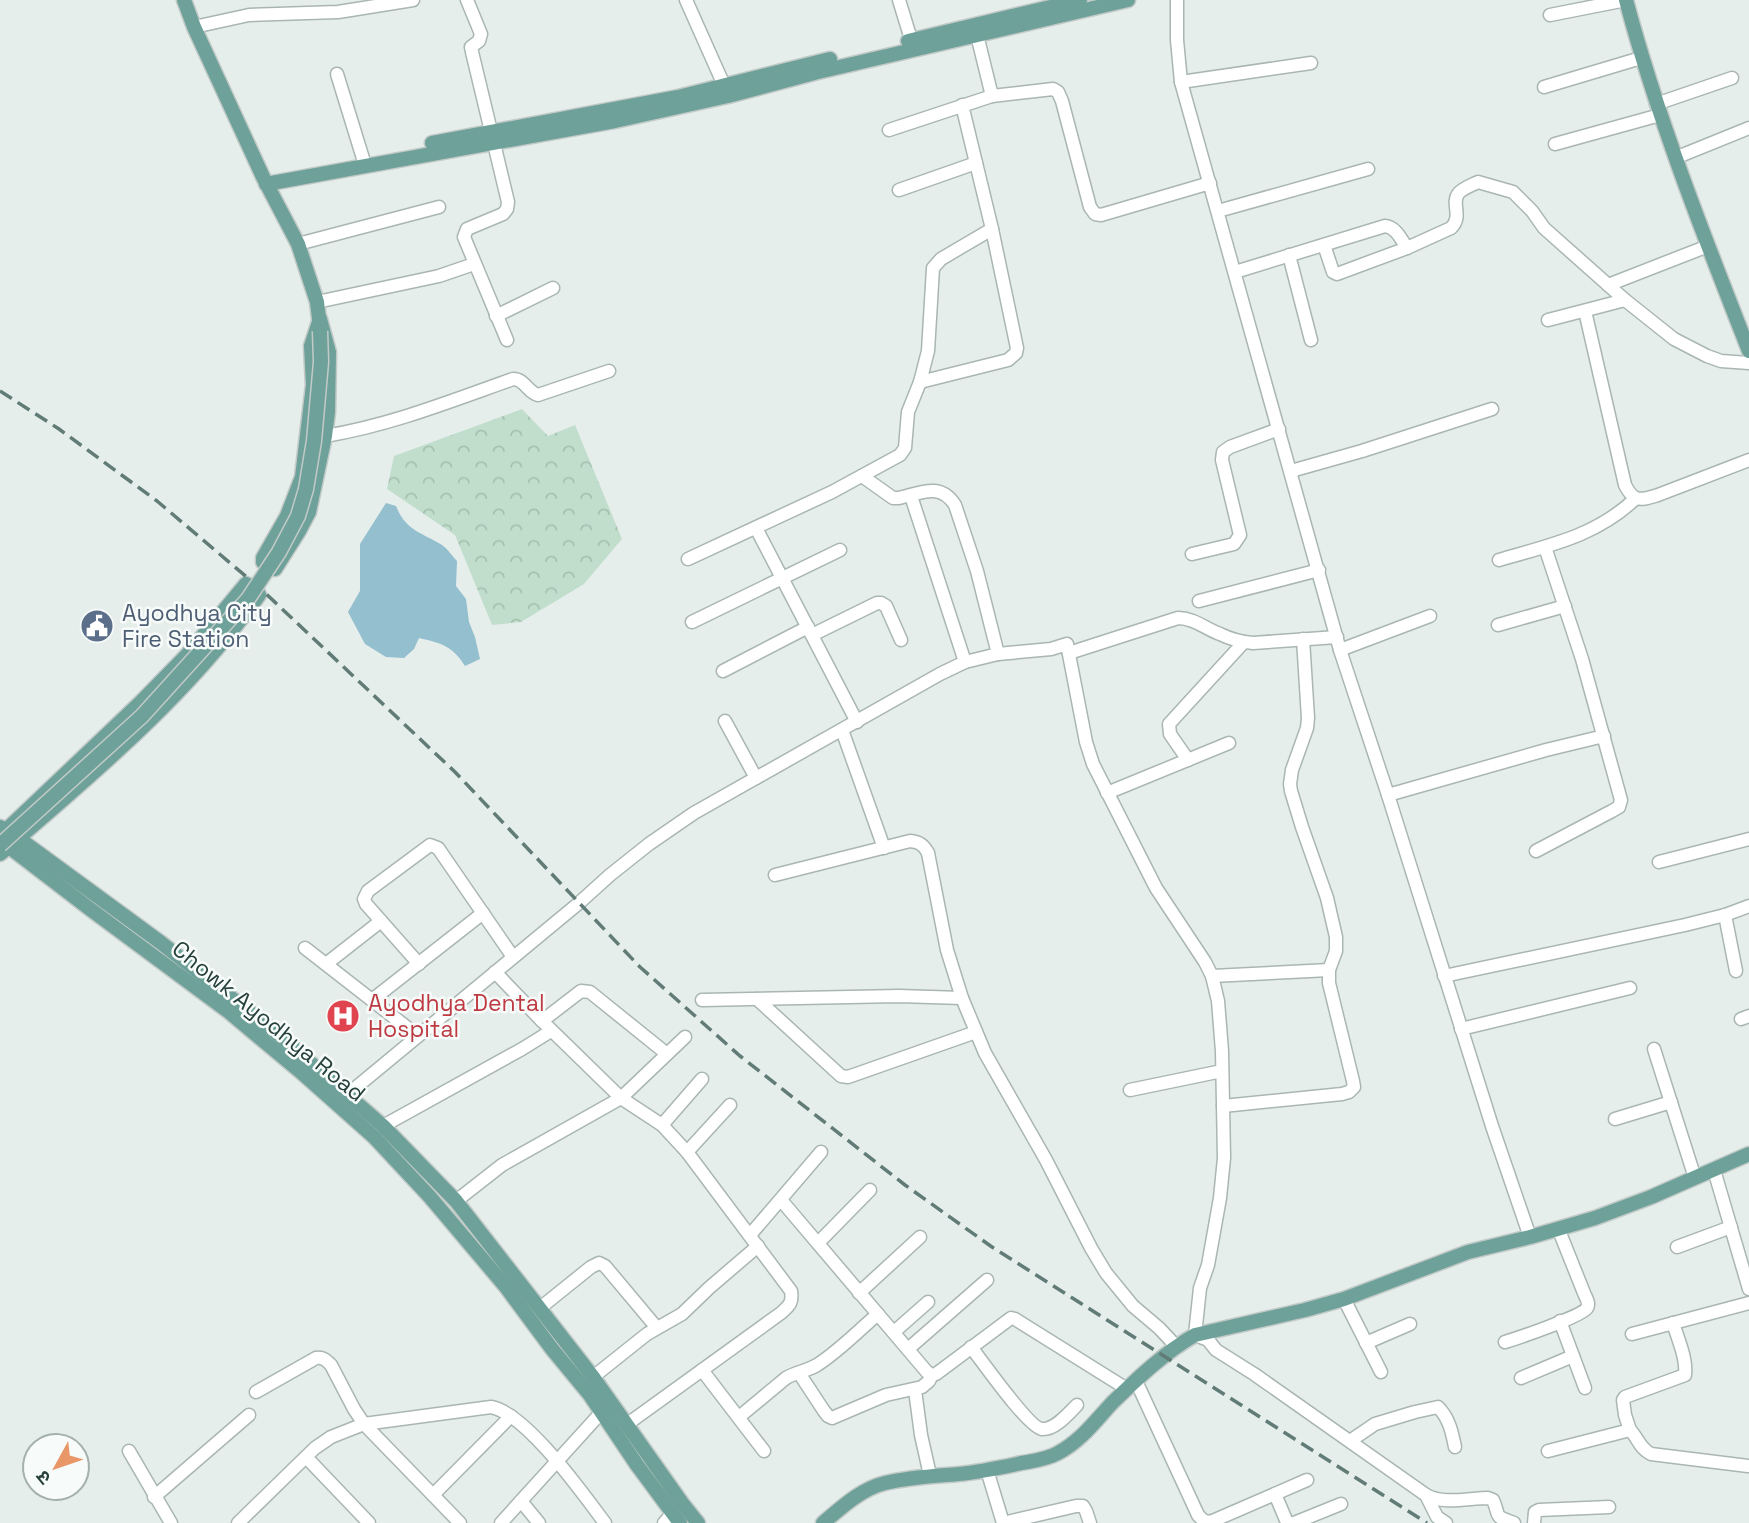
<svg xmlns="http://www.w3.org/2000/svg" width="1749" height="1523" viewBox="0 0 1749 1523" font-family="'Space Grotesk','Noto Sans Devanagari',sans-serif">
<style>
.forest{fill:url(#forest-crowns)}
.water{fill:#93bfcf}
.lines{fill:none;stroke-linecap:round;stroke-linejoin:round}
.minor-casing{stroke:#a9b6b3;stroke-width:15}
.major-casing{stroke:#c2cac8;stroke-width:17}
.minor{stroke:#fff;stroke-width:12}
.major{stroke:#6ea199;stroke-width:14}
.rail{stroke:#617b76;stroke-width:3.5;stroke-dasharray:14 7;stroke-linecap:butt}
.major-bridge-casing{stroke:#c2cac8;stroke-width:17;stroke-linecap:butt}
.major-bridge{stroke:#6ea199;stroke-width:14}
.labels{text-anchor:middle;dominant-baseline:central;stroke-width:5;stroke-linejoin:round;paint-order:stroke}
.service-label{font-size:23px;fill:#4e5e75;stroke:#f7fbf9;text-anchor:start}
.health-label{font-size:23px;fill:#be3a42;stroke:#f7fbf9;text-anchor:start}
.street-label{font-size:23px;fill:#26403b;stroke:#f7fbf9}
</style>
<defs>
<pattern id="forest-crowns" width="20" height="18" patternUnits="userSpaceOnUse" patternTransform="scale(1.75)"><rect width="20" height="18" fill="#c1decc"/><path d="M2 6a3 3 0 1 1 6 0M12 15a3 3 0 1 1 6 0" fill="none" stroke="#a6c0b0"/></pattern>
</defs>
<rect width="100%" height="100%" fill="#e6eeec"/>
<path class="forest" d="M522 409 548 436 575 425 622 539 584 584 521 622 492 625 455 535 387 489 394 456Z"/>
<path class="water" d="M386 503 396 506C406 531 421 532 442 545 448 549 452 556 457 561L456 586 466 599 469 622 475 637 480 659 465 666C453 646 441 643 419 638L414 649 404 658 386 657 365 644 348 612 360 591V544Z"/>
<g class="lines">
<defs>
<g id="minor">
<path d="M467 0 481 34 479 41 471 47 472 52 508 202 507 209 503 214 467 229 464 237 507 340"/>
<path d="M686 0 727 92"/>
<path d="M899 0 914 49"/>
<path d="M1177 0V40L1181 82 1340 650 1388 795 1492 1126 1530 1237"/>
<path d="M1550 15 1626 0"/>
<path d="M194 27 249 15 338 12 413 0"/>
<path d="M977 35 992 96"/>
<path d="M337 74 365 165"/>
<path d="M1181 82 1311 63"/>
<path d="M1544 87 1641 58"/>
<path d="M1656 104 1732 78"/>
<path d="M889 130 992 96 1053 89 1058 92 1062 101 1090 207 1095 214 1101 215 1210 183"/>
<path d="M1555 144 1660 115"/>
<path d="M1675 158 1749 128"/>
<path d="M899 190 976 163"/>
<path d="M1218 211 1368 169"/>
<path d="M298 244 439 207"/>
<path d="M1324 245 1333 272 1337 274 1407 248 1451 228C1463 216 1451 204 1458 194 1461 189 1472 185 1478 182L1513 192 1532 211 1544 228 1625 300 1674 339 1707 356 1721 361 1749 363"/>
<path d="M1289 255 1311 340"/>
<path d="M1235 272 1385 226C1396 227 1401 239 1407 248"/>
<path d="M1608 285 1708 246"/>
<path d="M317 302 439 276 474 264"/>
<path d="M1585 311 1625 485C1634 503 1641 500 1658 495L1749 460"/>
<path d="M496 316 553 288"/>
<path d="M1548 320 1625 300"/>
<path d="M920 382 1008 360 1016 353 1017 348 992 229 962 105"/>
<path d="M325 436C391 425 451 401 513 379 525 379 527 392 538 395L609 371"/>
<path d="M1291 471 1362 451 1492 409"/>
<path d="M862 476 893 498H899C921 493 940 482 955 505L977 571 998 654"/>
<path d="M911 496 965 662"/>
<path d="M756 528 857 722"/>
<path d="M1192 554 1234 544 1240 535 1222 460 1223 452 1230 447 1279 429"/>
<path d="M688 559 832 492 900 455 905 448 908 412 920 382 928 351 933 268 941 259 992 229"/>
<path d="M1499 560C1550 545 1596 536 1635 499"/>
<path d="M1199 601 1319 570"/>
<path d="M692 622 840 550"/>
<path d="M1498 625 1565 606"/>
<path d="M812 635 877 603H881L886 606 901 640"/>
<path d="M1340 650 1430 616"/>
<path d="M1069 653 1178 618C1194 618 1206 629 1220 634 1230 639 1242 642 1253 643L1337 637"/>
<path d="M723 671 808 627"/>
<path d="M725 721 756 778"/>
<path d="M842 730 884 848"/>
<path d="M1188 760 1170 734 1169 724 1244 642"/>
<path d="M1107 793 1229 743"/>
<path d="M1388 795 1546 750 1604 736"/>
<path d="M1536 851 1612 811 1619 807 1621 800 1582 659 1545 547"/>
<path d="M1659 862 1749 839"/>
<path d="M775 875 910 841C919 842 923 844 928 853L947 950 962 998 985 1053 1046 1160 1091 1248 1106 1273 1133 1306 1159 1328 1176 1346"/>
<path d="M1725 915 1736 971"/>
<path d="M305 948 418 1036"/>
<path d="M326 964 381 921"/>
<path d="M419 964 366 904 364 899 368 891 430 845 438 848 513 957"/>
<path d="M495 972 542 1021 621 1098 662 1125 687 1152 791 1291C793 1303 789 1306 781 1313L626 1425"/>
<path d="M1212 976 1329 970"/>
<path d="M1444 976 1685 925 1725 915 1749 906"/>
<path d="M757 999 841 1076 848 1077 976 1032"/>
<path d="M372 1000 483 913"/>
<path d="M702 1000 899 996 962 998"/>
<path d="M1741 1019 1749 1016"/>
<path d="M542 1021 581 991 590 992 667 1054"/>
<path d="M1461 1029 1630 988"/>
<path d="M1654 1049 1695 1178"/>
<path d="M1130 1090 1222 1071"/>
<path d="M348 1094 579 903 610 875 649 844 694 813 940 674 965 662 998 654 1051 649 1067 644 1086 742 1093 764 1156 888 1205 962 1212 976 1218 1001 1222 1051 1224 1158 1220 1198 1208 1265 1200 1288 1195 1335 1208 1340 1216 1350 1254 1374 1426 1495C1444 1505 1469 1498 1488 1498L1493 1500C1501 1518 1492 1515 1514 1523"/>
<path d="M1223 1106 1342 1094 1349 1092 1354 1087 1353 1081 1329 983V970L1336 951V937L1327 898 1302 827 1291 791 1290 784 1292 770 1307 728 1308 718 1303 639"/>
<path d="M1615 1119 1671 1102"/>
<path d="M662 1125 702 1079"/>
<path d="M383 1126 522 1049 551 1031"/>
<path d="M687 1152 730 1105"/>
<path d="M1714 1170 1749 1289"/>
<path d="M781 1200 927 1372 932 1375 936 1374 1011 1318 1015 1319 1127 1389"/>
<path d="M456 1201 502 1165 621 1098 685 1037"/>
<path d="M750 1235 821 1152"/>
<path d="M818 1243 870 1190"/>
<path d="M1677 1247 1731 1227"/>
<path d="M859 1293 920 1237"/>
<path d="M1344 1299 1381 1372"/>
<path d="M540 1308 591 1267 599 1263 605 1266 657 1328"/>
<path d="M1560 1321 1585 1388"/>
<path d="M894 1332 928 1302"/>
<path d="M1632 1334 1749 1303"/>
<path d="M1505 1342C1518 1338 1583 1316 1587 1308 1590 1303 1586 1298 1584 1293L1558 1228"/>
<path d="M1366 1343 1410 1324"/>
<path d="M971 1347C982 1361 1029 1428 1042 1429 1055 1430 1069 1413 1077 1405"/>
<path d="M908 1349 987 1280"/>
<path d="M702 1370 764 1451"/>
<path d="M799 1373 824 1411 828 1416 832 1418 886 1395 922 1387 929 1381 932 1375"/>
<path d="M593 1377 647 1334 682 1314 709 1288 758 1246"/>
<path d="M1521 1378 1573 1356"/>
<path d="M1136 1381 1198 1515C1204 1522 1207 1523 1215 1520L1307 1480"/>
<path d="M915 1390 921 1435 930 1475"/>
<path d="M256 1392 316 1358C323 1357 326 1360 331 1365L354 1409 364 1424 460 1523"/>
<path d="M739 1417 786 1378C796 1372 807 1371 817 1365 839 1351 858 1331 878 1314"/>
<path d="M1630 1430 1625 1415 1623 1400 1625 1397 1685 1375C1687 1359 1678 1339 1673 1323"/>
<path d="M1350 1441 1375 1424 1415 1412 1438 1407C1449 1418 1452 1432 1455 1447"/>
<path d="M129 1451 171 1523"/>
<path d="M1548 1451 1630 1430C1638 1438 1640 1449 1651 1454L1748 1466"/>
<path d="M306 1457 369 1523"/>
<path d="M987 1470 1003 1523"/>
<path d="M1275 1494 1286 1520 1289 1523"/>
<path d="M433 1495 511 1416"/>
<path d="M1426 1495 1437 1517 1446 1523"/>
<path d="M154 1497 249 1415"/>
<path d="M521 1501 539 1523"/>
<path d="M238 1523 315 1448 331 1437 364 1424 491 1407C526 1413 583 1494 605 1523"/>
<path d="M501 1523 608 1405"/>
<path d="M664 1523 679 1506"/>
<path d="M1003 1523 1076 1506H1083L1086 1511 1090 1523"/>
<path d="M1294 1523 1341 1504"/>
<path d="M1534 1523 1535 1512 1539 1510 1609 1507"/>
</g>
<g id="major">
<path d="M184 0 194 27 263 177 298 244 317 302 320 327"/>
<path d="M1626 0C1658 120 1704 236 1749 351"/>
<path d="M908 41 1080 0"/>
<path d="M432 143 678 97 830 59"/>
<path d="M266 184 615 121 728 96 818 72 1128 0"/>
<path d="M320 319 329 352 328 412 325 436 309 512 299 531 275 569 263 562V558L287 516 302 477 313 385 311 346Z"/>
<path d="M0 827 18 838 160 942 276 1033 383 1126 456 1201 593 1377 682 1503 698 1523"/>
<path d="M0 836 142 701 187 655 246 584 256 589 259 595C187 696 93 774 0 854"/>
<path d="M0 840 90 909 229 1012 302 1073 374 1137 430 1197 506 1287 552 1349 590 1395 637 1465 680 1523"/>
<path d="M823 1523C842 1507 861 1489 885 1483 910 1477 935 1476 959 1474 979 1472 998 1468 1017 1464 1031 1461 1046 1460 1058 1453 1081 1441 1096 1420 1113 1402 1138 1378 1165 1352 1195 1335L1305 1310 1344 1299 1468 1252 1530 1237 1595 1218 1651 1197 1749 1154"/>
</g>
</defs>
<use href="#minor" class="minor-casing"/>
<use href="#major" class="major-casing"/>
<use href="#minor" class="minor"/>
<use href="#major" class="major"/>
<path class="rail" d="M0 391 59 429 157 501 262 590 455 772 640 967 740 1056 905 1185 992 1247 1427 1523"/>
<defs>
<path id="major-bridge" d="M0 845 142 716 248 599 279 552 298 516 306 489 314 441 321 362 320 331"/>
</defs>
<use href="#major-bridge" class="major-bridge-casing"/>
<use href="#major-bridge" class="major-bridge"/>
</g>
<defs>
<symbol id="civic-disc" viewBox="-11 -11 22 22"><circle r="9.5" fill="#5c6f8a" stroke="#f7fbf9"/><path d="M-.6-6.5H3V-4.5H.6V-3L4-1V1h2V6H-6V1h2V-1L-.6-3ZM-1.2 2.5V6h2.4V2.5Z" fill="#fff"/></symbol>
<symbol id="hospital-disc" viewBox="-11 -11 22 22"><circle r="9.5" fill="#e0444e" stroke="#f7fbf9"/><path d="M-5-5h3v3.5h4V-5h3V5h-3V1.5h-4V5h-3Z" fill="#fff"/></symbol>
</defs>
<g fill-rule="evenodd">
<use href="#civic-disc" x="78" y="607" width="38" height="38"/>
<use href="#hospital-disc" x="324" y="997" width="38" height="38"/>
</g>
<g class="labels">
<g class="service-label">
<text x="122" y="613">Ayodhya City<tspan x="122" dy="26">Fire Station</tspan></text>
</g>
<g class="health-label">
<text x="368" y="1003">Ayodhya Dental<tspan x="368" dy="26">Hospital</tspan></text>
</g>
<g class="street-label">
<text transform="translate(269 1021) rotate(39)">Chowk Ayodhya Road</text>
</g>
</g>
<g transform="translate(56 1467) rotate(230)"><circle r="33" fill="#f7fbf9" stroke="#a3b0ad" stroke-width="2"/>
<path d="M0-5L12 26L0 18L-12 26Z" fill="#e99669"/>
<text y="-10" font-size="19" font-weight="bold" text-anchor="middle" fill="#26403b">उ</text>
</g>
</svg>
